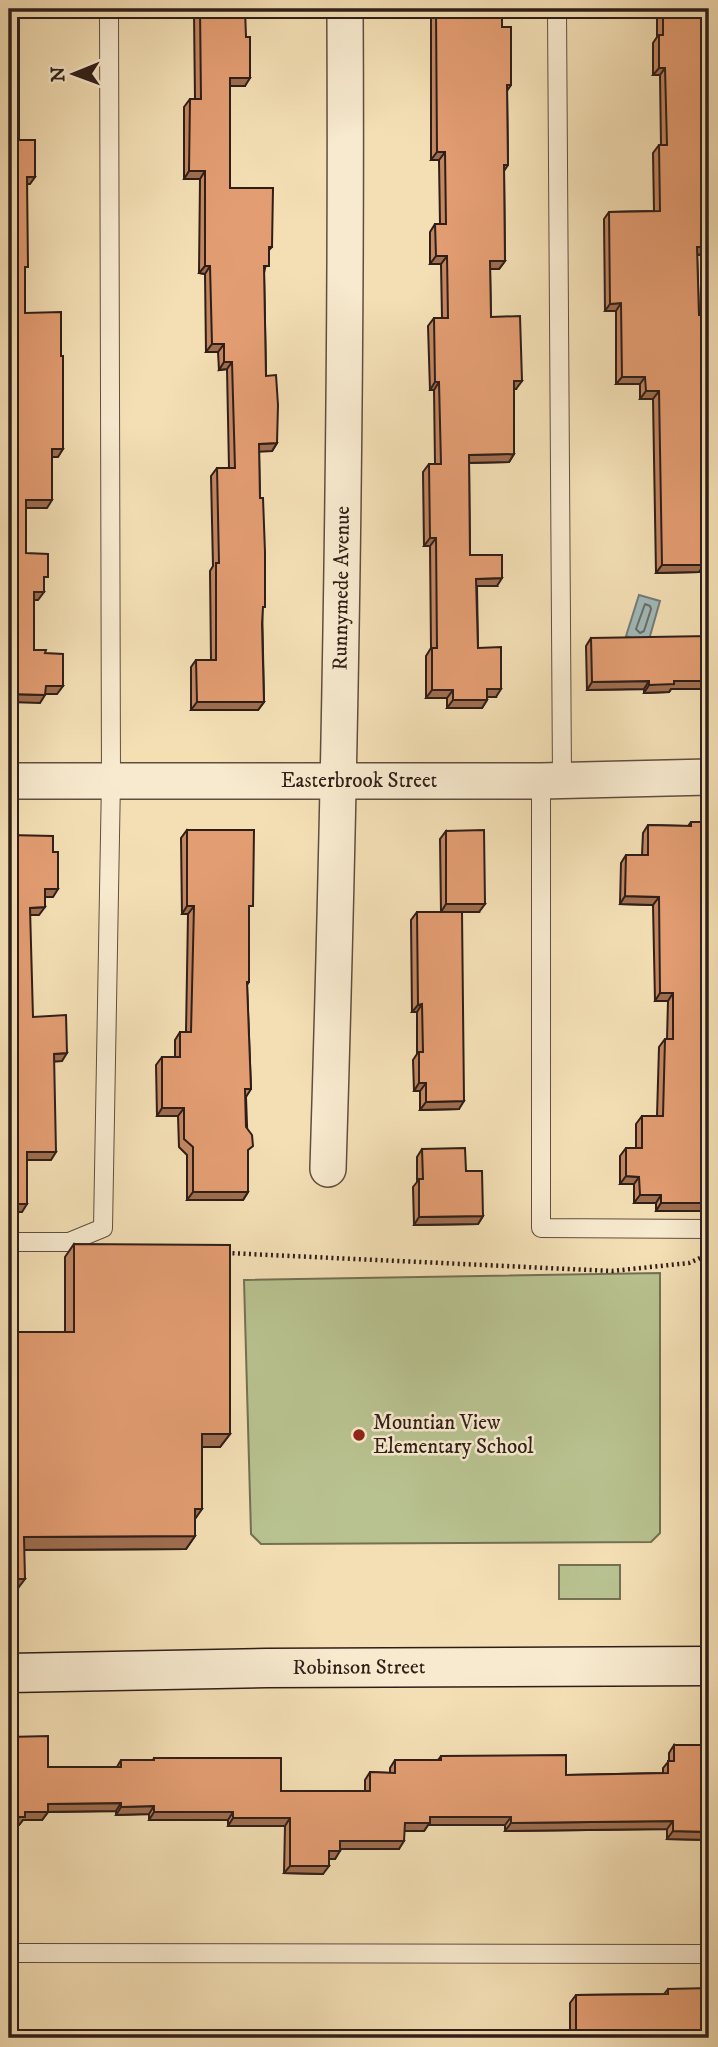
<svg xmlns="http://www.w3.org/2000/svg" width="718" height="2047" viewBox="0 0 718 2047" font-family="'IM FELL DW Pica',serif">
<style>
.green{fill:#b8c290;stroke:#747054;stroke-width:2}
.water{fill:#a1bab9;stroke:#737c79;stroke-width:2}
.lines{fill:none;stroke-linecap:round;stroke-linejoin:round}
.shore{stroke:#686c68;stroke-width:2}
.lane-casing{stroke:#604e3f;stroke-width:20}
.street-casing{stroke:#604e3f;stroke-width:38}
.secondary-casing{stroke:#2f1e18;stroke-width:41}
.path{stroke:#2f1e18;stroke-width:4.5;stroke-dasharray:2 3.5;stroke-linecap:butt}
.lane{stroke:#f8eacf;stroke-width:18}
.street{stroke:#f8eacf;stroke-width:35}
.secondary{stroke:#f8eacf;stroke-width:38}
.wall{fill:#c38762;stroke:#2f1e18;stroke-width:2}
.shaded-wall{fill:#9f6e50;stroke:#2f1e18;stroke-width:2}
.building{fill:#e39d72;stroke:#2f1e18;stroke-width:2}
.poi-dot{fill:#8f2418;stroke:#f8eacf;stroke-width:2.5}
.labels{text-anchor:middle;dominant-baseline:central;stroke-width:5;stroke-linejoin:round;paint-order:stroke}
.street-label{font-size:21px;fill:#2f1e18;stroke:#f8eacf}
.poi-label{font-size:21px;fill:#2f1e18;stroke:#f8eacf;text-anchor:start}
</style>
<rect width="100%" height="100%" fill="#f4dfb5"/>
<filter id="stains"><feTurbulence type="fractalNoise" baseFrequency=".00286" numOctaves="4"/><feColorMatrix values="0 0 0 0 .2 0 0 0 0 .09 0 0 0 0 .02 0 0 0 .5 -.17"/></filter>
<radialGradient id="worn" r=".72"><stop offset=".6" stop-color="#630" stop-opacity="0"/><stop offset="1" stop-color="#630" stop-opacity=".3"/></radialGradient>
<g class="green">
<path d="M660 1273V1533L651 1542 261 1544 251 1534 244 1280Z"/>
<rect x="559" y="1565" width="61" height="34"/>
</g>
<path class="water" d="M639 595 660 601 648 643 626 636Z"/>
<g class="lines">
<path class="shore" d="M645 604 650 606 651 609 644 631 640 633 636 629Z"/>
<defs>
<g id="lane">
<path d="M557 9 562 779"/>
<path d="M541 781V1228L709 1229"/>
<path d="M9 1242H69L103 1228 111 780 109 9"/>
<path d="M9 1953 709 1954"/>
</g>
<g id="street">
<path id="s1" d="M9 781H541L709 777"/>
<path id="s2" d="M328 1169C340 782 347 396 345 9"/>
</g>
<g id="secondary">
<path id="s3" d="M9 1673 267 1668 709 1666"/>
</g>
</defs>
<use href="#lane" class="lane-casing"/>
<use href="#street" class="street-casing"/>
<use href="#secondary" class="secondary-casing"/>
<path class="path" d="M227 1253 612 1271 689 1263 709 1254"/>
<use href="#lane" class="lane"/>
<use href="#street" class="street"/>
<use href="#secondary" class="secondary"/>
</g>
<g class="wall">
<path d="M198 9H245V86H230V188L272 247 269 250 264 273 266 376 277 443 272 451H259L264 702 258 710H191V667L196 660H211L210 571 213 566 211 476 217 468H229L227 369 219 370 218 352H206L205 274 199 273 200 179H184V107L190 99H195L194 14Z"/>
<path d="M431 9H484L502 27 511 85 507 91 508 165 504 171 505 261 499 269H490L491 317 516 389H514V454L509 462 469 463 470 555 497 586H477L478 648 496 697H487V700L482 708H447V698H426V656L431 648 430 546H424L423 472 429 464H435L434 390H430L428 326 434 318H442L441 264H430V232L435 224H440L439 160H431Z"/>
<path d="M657 9H708V10H709V254L697 255 699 315H709V432L707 434 708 456 704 460V545L699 572 656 573 653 399H640V384H616V311H605L604 219 609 212 654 211 653 153 659 145H661L660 75H653V43L657 37Z"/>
<path d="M591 638 671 689 669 692 644 693V689L587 690 586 646Z"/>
<path d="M691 822H709V905H707L704 955V1081L703 1132 706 1165H709V1211H656V1203H634V1184H620V1156L626 1148H636V1124L642 1116H657L659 1047 665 1039H667L668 1001H655L653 905 620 904 621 863 626 855H642L643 833 648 825 688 826Z"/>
<path d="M187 830 249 912V982L247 985 251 1089 246 1097 248 1152V1192L243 1200H187V1155L179 1147 178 1116H157L156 1065 162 1057H175V1040L180 1032H186L188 914H182L181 838Z"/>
<path d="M446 831 479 912H462L459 1109 420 1110V1091H414L413 1060 417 1054V1012H412L411 920 417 912H441L440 839Z"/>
<path d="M422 1149 466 1171 483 1216 478 1224 414 1225 413 1187 417 1182V1157Z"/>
<path d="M74 1244 230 1434 220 1447H202L195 1519V1536L186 1549 24 1550 15 1592H9V1332H65V1257Z"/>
<path d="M674 1745 709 1840 667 1839V1829L505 1831V1825H428L424 1831H404L399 1849H340L335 1859H329L323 1874 284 1873 285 1826H228V1820H149V1814L116 1815V1811L48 1812 42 1820H23L19 1825 48 1767H117L121 1760H153L154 1758 281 1791H365V1780L370 1772 390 1773V1768L395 1760H438L441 1756 566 1775 663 1773V1768L669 1761V1753Z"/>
<path d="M668 1989 709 2038H324L328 2032 402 2034 404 2032 570 2030V2003L576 1995 664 1994Z"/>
</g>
<g class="shaded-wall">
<path d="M659 68H665L660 75H653Z"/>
<path d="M230 78H250L245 86H224Z"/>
<path d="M437 152H445L439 160H431Z"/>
<path d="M189 171H205L200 179H184Z"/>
<path d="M27 177H35L30 184H21Z"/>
<path d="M697 247H709V254L692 255Z"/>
<path d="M436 256H447L441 264H430Z"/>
<path d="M490 261H505L499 269H485Z"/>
<path d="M205 266H210L205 274 199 273Z"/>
<path d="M621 303 616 311H605L610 304Z"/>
<path d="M212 344H224L218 352H206Z"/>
<path d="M224 362H232L227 369 219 370Z"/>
<path d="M622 377H645L640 384H616Z"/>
<path d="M514 381H522L516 389H508Z"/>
<path d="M435 382H439L434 390H430Z"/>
<path d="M646 391H659L653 399H640Z"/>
<path d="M277 443 272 451 254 452 259 444Z"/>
<path d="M52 449H63L58 457H46Z"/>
<path d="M514 454 509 462 464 463 469 455Z"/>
<path d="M26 500H52L47 508H21Z"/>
<path d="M430 538H436L430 546H424Z"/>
<path d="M662 565H704L699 572 656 573Z"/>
<path d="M502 578 497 586H471L476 579Z"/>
<path d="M34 592H44L38 600H28Z"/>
<path d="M649 681 644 689 587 690 592 682Z"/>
<path d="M674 681H709V689H671L669 692 644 693 649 685Z"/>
<path d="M46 686H63L57 694H40Z"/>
<path d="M487 689H501L496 697H481Z"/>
<path d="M432 690H453L447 698H426Z"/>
<path d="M9 694 45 695 40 703 9 702Z"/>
<path d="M453 700H487L482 708H447Z"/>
<path d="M197 702H264L258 710H191Z"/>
<path d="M45 889H58L53 897H39Z"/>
<path d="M625 896 659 897 653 905 620 904Z"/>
<path d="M707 897H709V905H701Z"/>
<path d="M446 904H485L479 912H441Z"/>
<path d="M187 906H194L188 914H182Z"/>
<path d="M45 907 39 915H25L30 908Z"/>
<path d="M660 993H673L668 1001H655Z"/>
<path d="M422 1004 417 1012H412L418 1005Z"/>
<path d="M67 1053 62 1061 49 1062 54 1054Z"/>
<path d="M705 1073H709V1081H699Z"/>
<path d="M419 1083H426L420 1091H414Z"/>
<path d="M464 1101 459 1109 420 1110 426 1102Z"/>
<path d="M162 1108H184L178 1116H157Z"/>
<path d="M27 1152H56L51 1160H22Z"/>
<path d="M626 1176 639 1177 634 1184H620Z"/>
<path d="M193 1192H248L243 1200H187Z"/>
<path d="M640 1195H661L656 1203H634Z"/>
<path d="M661 1203H709V1211H656Z"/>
<path d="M9 1204H27L22 1212H9Z"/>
<path d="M483 1216 478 1224 414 1225 419 1217Z"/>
<path d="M202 1434H230L220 1447H192Z"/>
<path d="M195 1509H202L193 1522Z"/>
<path d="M195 1536 186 1549 15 1550 24 1537Z"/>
<path d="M9 1579H25L15 1592H9Z"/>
<path d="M121 1803 116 1811 42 1812 48 1804Z"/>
<path d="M154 1806 149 1814 116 1815 121 1807Z"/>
<path d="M25 1812H48L42 1820H23L19 1825H9V1817Z"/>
<path d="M154 1812H233L228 1820H149Z"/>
<path d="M430 1817H511L505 1825H428L424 1831H399L405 1823Z"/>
<path d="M233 1818H290L285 1826H228Z"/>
<path d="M673 1821 667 1829 505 1831 511 1823Z"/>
<path d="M673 1831 709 1832V1840L667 1839Z"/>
<path d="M340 1841H404L399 1849H335Z"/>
<path d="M329 1851H340L335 1859H323Z"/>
<path d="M290 1866H329L323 1874 284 1873Z"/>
</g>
<g class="building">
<path d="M200 9H245L246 37H250V78H230V188H273L272 247H269V266H264L266 376 276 375 278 405 277 443 259 444 260 498H263L265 552V607H263L262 624 264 702H197L196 660H216V563H219L217 468H235L232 362H224V344H212L210 266H205V171H189L190 99H201Z"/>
<path d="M436 9H502V27H511V85H507L508 165H504L505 261H490L491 317 520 316 522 381H514V454L469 455 470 555H502V578L476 579 478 648 501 647V689H487V700H453V690H432V648H437L436 538H430L429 464H441L439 382H435L434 318H448L447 256H436L435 224H446L445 152H437Z"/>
<path d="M663 9H708V10H709V247H697L699 315H709V426H707L708 456H704L708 540H704V565H662L659 391H646L645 377H622L621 303 610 304 609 212 660 211 659 145H667L665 68H659V35H663Z"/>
<path d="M9 18H19V140H35V177H27L28 267H25V313L61 312V356H63V449H52V500H26V553L48 554V577H44V592H34V650H46L45 653 63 654V686H46L45 695 9 694Z"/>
<path d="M709 636V681H674V684L649 685V681L592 682 591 638Z"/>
<path d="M691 822H709V897H707V952H704L705 1024H709V1073H705L703 1132H706V1165H709V1203H661V1195H640L639 1177 626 1176V1148H642V1116H663L665 1039H673V993H660L659 897 625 896 626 855H648V825L691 826Z"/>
<path d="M187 830H254L253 906H249V982H247L251 1089H245L246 1127 252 1135 253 1146 248 1150V1192H193V1147L184 1139V1108H162V1057H180V1032H191L194 906H187Z"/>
<path d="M484 830 485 904H446V831Z"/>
<path d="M9 835 53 836V852H58V889H45V907L30 908 33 1017 66 1015 67 1053 54 1054 56 1152H27V1204H9Z"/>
<path d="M417 912H462L464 1101 426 1102V1083H419V1052H423L422 1004 418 1005Z"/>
<path d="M465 1148 466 1171H482L483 1216 419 1217V1179H423L422 1149Z"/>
<path d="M74 1244 230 1245V1434H202V1509H195V1536L24 1537 25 1579H9V1332H74Z"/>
<path d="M48 1736V1767H121V1760H154V1758H281V1791H370V1772L395 1773V1760H441V1756L566 1755V1775L668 1773V1761H674V1745H709V1832L673 1831V1821L511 1823V1817H430V1823H405L404 1841H340V1851H329V1866H290V1818H233V1812H154V1806L121 1807V1803L48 1804V1812H25V1817H9V1737Z"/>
<path d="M709 1988V2038H328V2032L404 2034V2032L576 2030V1995L668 1994V1989Z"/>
</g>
<circle class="poi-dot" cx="359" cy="1435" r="7"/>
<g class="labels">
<g class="street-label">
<text stroke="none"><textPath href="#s2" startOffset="581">Runnymede Avenue</textPath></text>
<text stroke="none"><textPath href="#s1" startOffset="350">Easterbrook Street</textPath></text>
<text stroke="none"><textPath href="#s3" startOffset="350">Robinson Street</textPath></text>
</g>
<g class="poi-label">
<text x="373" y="1423">Mountian View<tspan x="373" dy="24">Elementary School</tspan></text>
</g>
</g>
<rect width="718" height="2047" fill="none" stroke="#f4dfb5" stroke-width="35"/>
<rect x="10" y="10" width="697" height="2026" fill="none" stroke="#2f1e18" stroke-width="3.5"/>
<rect x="18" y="18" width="683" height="2012" fill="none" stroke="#2f1e18" stroke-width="2"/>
<g transform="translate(74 74) rotate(269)" stroke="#f8eacf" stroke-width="5" paint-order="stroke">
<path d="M0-5L12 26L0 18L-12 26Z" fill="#2f1e18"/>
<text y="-10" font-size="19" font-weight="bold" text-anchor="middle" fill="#2f1e18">N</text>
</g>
<rect width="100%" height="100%" filter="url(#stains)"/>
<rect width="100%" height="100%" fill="url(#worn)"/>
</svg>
